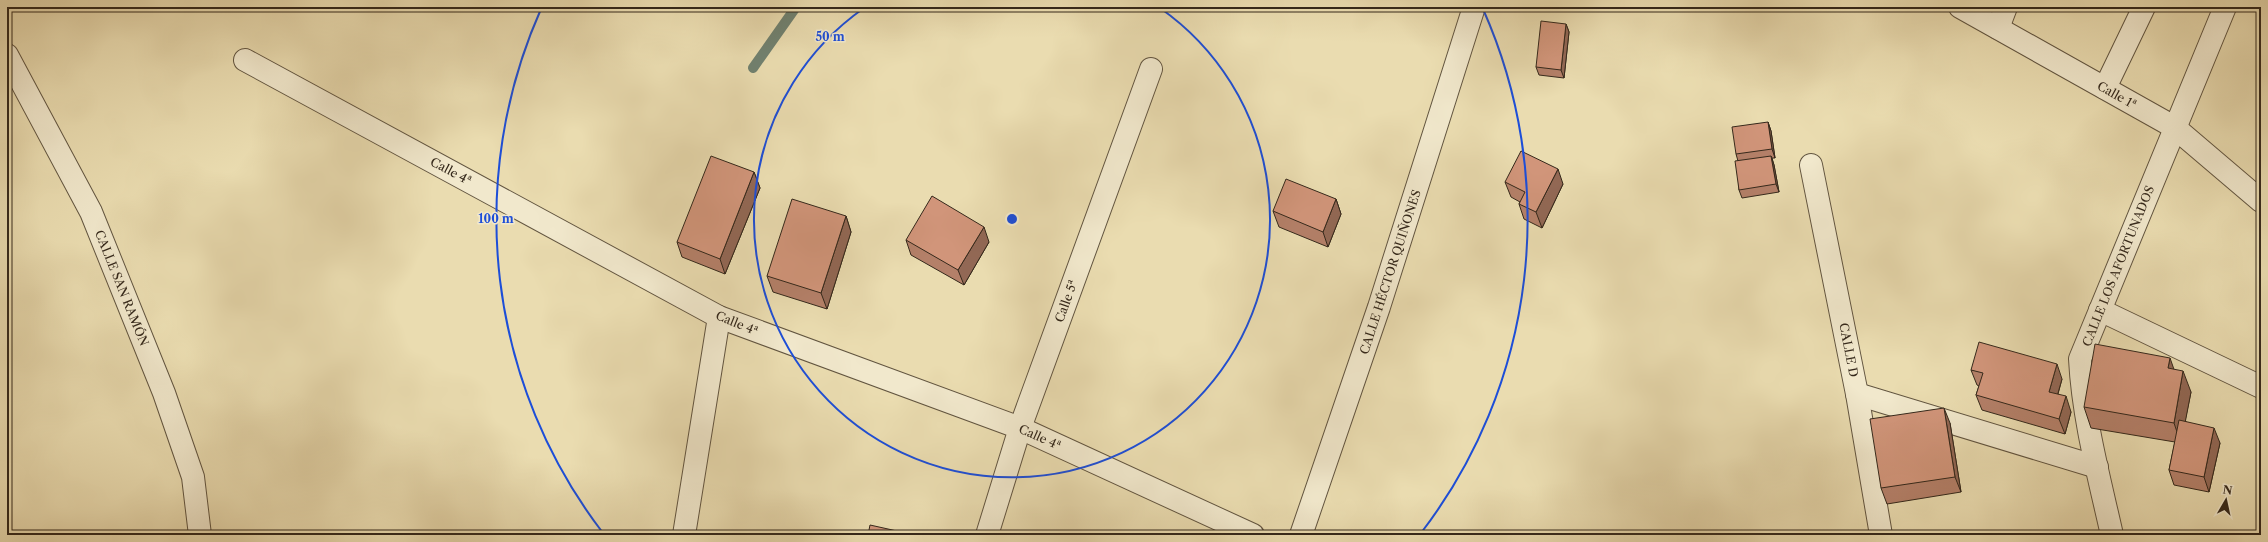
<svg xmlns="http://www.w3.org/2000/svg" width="2268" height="542" viewBox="0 0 2268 542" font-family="'Libre Caslon Text',serif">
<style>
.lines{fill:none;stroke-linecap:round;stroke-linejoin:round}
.stream{stroke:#708170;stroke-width:10}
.minor-casing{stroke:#625540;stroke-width:24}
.minor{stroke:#f1e8cc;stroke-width:22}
.wall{fill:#b48069;stroke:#34281b}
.shaded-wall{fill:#926855;stroke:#34281b}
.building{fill:#d1957a;stroke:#34281b}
.ring{fill:none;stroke:#1d4ed8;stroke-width:2}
.labels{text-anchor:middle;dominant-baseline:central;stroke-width:3;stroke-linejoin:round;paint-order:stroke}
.street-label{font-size:12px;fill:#34281b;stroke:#f1e8cc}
.centre{fill:#1d4ed8;stroke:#f1e8cc;stroke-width:2}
.ring-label{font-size:12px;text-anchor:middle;font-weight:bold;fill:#1d4ed8;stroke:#f1e8cc;stroke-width:3;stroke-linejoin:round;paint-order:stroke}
</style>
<rect width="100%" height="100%" fill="#eadcb0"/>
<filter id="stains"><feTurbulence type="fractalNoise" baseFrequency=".005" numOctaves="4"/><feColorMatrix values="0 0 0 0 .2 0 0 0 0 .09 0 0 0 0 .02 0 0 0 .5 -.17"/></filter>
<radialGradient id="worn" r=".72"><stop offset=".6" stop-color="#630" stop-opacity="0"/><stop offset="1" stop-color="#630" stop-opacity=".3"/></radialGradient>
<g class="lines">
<path class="stream" d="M753 68 796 7"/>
<defs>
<g id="minor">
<path d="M1960 7 2174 127 2261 201"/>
<path d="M1998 28 2006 7"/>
<path d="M7 55 91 212 164 393 193 477 200 535"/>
<path d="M245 60 719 317 1020 428 1253 535"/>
<path d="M2105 88 2144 7"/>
<path d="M1811 165 1857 394 1881 535"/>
<path d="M2100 310 2261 387"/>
<path d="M1857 394 2097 467"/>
<path d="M684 535 719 317"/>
<path d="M987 535 1020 428 1151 69"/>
<path d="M1301 535 1379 307 1474 7"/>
<path d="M2112 535C2099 477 2083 418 2080 359L2225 7"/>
</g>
</defs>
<use href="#minor" class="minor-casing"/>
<use href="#minor" class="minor"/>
</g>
<g class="wall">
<path d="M1566 24 1569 32 1564 78 1539 75 1536 67Z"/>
<path d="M1768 122 1771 131 1775 158H1772L1774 165 1779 192 1742 198 1739 190 1738 161 1736 154Z"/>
<path d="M754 172 760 188 725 274 682 257 677 242Z"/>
<path d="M1505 182 1563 184 1542 228 1524 219 1519 204 1520 202 1511 197Z"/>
<path d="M1336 199 1341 214 1328 247 1279 227 1273 211Z"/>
<path d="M846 216 851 232 827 309 773 292 767 276Z"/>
<path d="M906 240 989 242 964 285 911 255Z"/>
<path d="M1971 370 2062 379 2058 394 2071 412 2065 434 1982 410 1976 395 1979 386 1977 385Z"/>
<path d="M2174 370 2191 392 2185 421 2220 443 2209 492 2174 485 2169 470 2175 442 2091 428 2084 407Z"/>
<path d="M1950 423 1961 492 1887 504 1881 488Z"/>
</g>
<g class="shaded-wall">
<path d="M1566 24 1569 32 1564 78 1561 70Z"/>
<path d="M1768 122 1771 131 1775 158 1772 149Z"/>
<path d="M1771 156 1774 165 1779 192 1776 184Z"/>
<path d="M1558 169 1563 184 1542 228 1536 212Z"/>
<path d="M754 172 760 188 725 274 720 259Z"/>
<path d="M1336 199 1341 214 1328 247 1323 232Z"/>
<path d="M846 216 851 232 827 309 821 293Z"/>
<path d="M984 227 989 242 964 285 958 270Z"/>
<path d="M2170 358 2177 378 2168 368Z"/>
<path d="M2057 364 2062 379 2054 407 2049 392Z"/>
<path d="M2183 371 2191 392 2181 444 2174 423Z"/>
<path d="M2066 396 2071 412 2065 434 2059 419Z"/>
<path d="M1944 408 1950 423 1961 492 1955 477Z"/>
<path d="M2214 428 2220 443 2209 492 2204 477Z"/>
</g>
<g class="building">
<path d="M1541 21 1566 24 1561 70 1536 67Z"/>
<path d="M1768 122 1772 149 1736 154 1732 127Z"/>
<path d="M1521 151 1558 169 1536 212 1519 204 1525 192 1505 182Z"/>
<path d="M711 156 754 172 720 259 677 242Z"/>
<path d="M1771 156 1776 184 1739 190 1735 161Z"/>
<path d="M1286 179 1336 199 1323 232 1273 211Z"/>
<path d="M932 196 984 227 958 270 906 240Z"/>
<path d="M792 199 846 216 821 293 767 276Z"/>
<path d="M1979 342 2057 364 2049 392 2066 396 2059 419 1976 395 1983 373 1971 370Z"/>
<path d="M2095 344 2170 358 2168 368 2183 371 2174 423 2084 407Z"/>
<path d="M1944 408 1955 477 1881 488 1870 419Z"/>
<path d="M2179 420 2214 428 2204 477 2169 470Z"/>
<path d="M870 525 915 535H868Z"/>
</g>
<g class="ring">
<path d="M1160 8A258 258 0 1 1 864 8"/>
<path d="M603 533A516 516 0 0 1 541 9M1483 9A516 516 0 0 1 1421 533"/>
</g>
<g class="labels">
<g class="street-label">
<text transform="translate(2117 95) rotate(29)">Calle 1ª</text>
<text transform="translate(451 171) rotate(28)">Calle 4ª</text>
<text transform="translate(2118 266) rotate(-68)">CALLE LOS AFORTUNADOS</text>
<text transform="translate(1390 272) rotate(-72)">CALLE HÉCTOR QUIÑONES</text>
<text transform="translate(122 288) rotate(68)">CALLE SAN RAMÓN</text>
<text transform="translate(1066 301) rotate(-70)">Calle 5ª</text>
<text transform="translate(737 323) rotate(22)">Calle 4ª</text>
<text transform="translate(1849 350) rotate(79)">CALLE D</text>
<text transform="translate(1040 437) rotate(24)">Calle 4ª</text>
</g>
</g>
<circle cx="1012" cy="219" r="6" class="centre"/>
<g class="ring-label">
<text x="830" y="41">50 m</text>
<text x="496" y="223">100 m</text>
</g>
<rect width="2268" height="542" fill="none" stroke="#eadcb0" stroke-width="24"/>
<rect x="8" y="8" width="2252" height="526" fill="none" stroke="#34281b" stroke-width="2"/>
<rect x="12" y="12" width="2244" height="518" fill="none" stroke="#34281b"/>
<g transform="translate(2226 500) rotate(9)" stroke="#f1e8cc" stroke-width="3" paint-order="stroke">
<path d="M0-3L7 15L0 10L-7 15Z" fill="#34281b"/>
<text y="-6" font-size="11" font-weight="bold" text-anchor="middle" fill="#34281b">N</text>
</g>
<rect width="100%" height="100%" filter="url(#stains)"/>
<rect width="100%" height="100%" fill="url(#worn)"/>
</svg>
